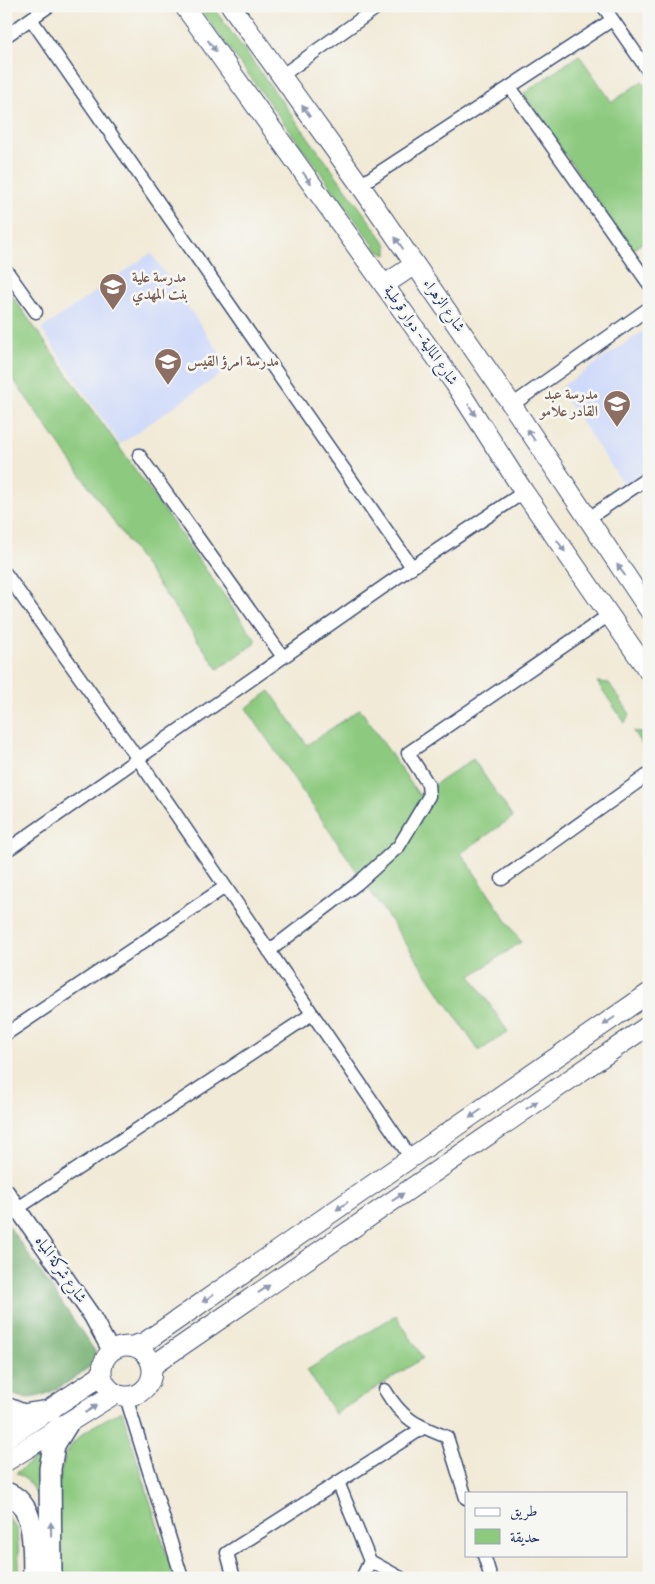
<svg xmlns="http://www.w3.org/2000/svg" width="655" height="1584" viewBox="0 0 655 1584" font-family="Vollkorn,Amiri,serif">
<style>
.built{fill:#cfdafa}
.green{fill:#8dca7f;stroke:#547c6e}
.forest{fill:#72ae6e;stroke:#466e66}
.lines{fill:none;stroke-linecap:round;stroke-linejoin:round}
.minor-casing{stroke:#3b4b70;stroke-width:15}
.tertiary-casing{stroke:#3b4b70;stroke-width:19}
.secondary-casing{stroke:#3b4b70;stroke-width:21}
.primary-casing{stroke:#3b4b70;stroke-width:22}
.trunk-casing{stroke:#3b4b70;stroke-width:24}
.minor{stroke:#fff;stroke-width:12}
.tertiary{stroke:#fff;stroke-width:16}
.secondary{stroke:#fff;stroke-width:19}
.primary{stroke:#fff;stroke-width:20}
.trunk{stroke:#fff;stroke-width:21}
.oneway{fill:#8d97ae}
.labels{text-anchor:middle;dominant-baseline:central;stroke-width:5;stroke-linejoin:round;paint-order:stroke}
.education-label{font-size:15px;font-weight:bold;fill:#785e54;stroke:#f6f6f2;text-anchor:start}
.street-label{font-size:15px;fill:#1b2f5e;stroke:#f6f6f2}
</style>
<rect width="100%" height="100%" fill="#f6f6f2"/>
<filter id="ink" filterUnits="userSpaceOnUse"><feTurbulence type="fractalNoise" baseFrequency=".02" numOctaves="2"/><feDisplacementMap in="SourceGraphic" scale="10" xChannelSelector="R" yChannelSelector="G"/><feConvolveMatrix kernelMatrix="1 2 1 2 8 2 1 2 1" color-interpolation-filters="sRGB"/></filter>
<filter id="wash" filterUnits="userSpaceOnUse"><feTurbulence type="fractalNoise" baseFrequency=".0096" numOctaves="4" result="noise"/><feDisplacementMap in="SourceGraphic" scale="20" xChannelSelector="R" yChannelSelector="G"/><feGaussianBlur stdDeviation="1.12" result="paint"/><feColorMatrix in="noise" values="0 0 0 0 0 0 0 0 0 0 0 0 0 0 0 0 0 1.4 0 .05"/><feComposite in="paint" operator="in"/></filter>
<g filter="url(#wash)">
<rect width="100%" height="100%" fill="#f1ead7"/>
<g class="built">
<path d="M151 253 230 368 120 444 41 329Z"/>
<path d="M649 327V468L624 485 559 389Z"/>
</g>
<g class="green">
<path d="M198 6H212L387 245V255L378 251Z"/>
<path d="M579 55 612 102 642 81 649 91V238L632 250 523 94Z"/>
<path d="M6 287 257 642 218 669 6 369Z"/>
<path d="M597 682 609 683 630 714 625 723Z"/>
<path d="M270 691 307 745 360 709 419 795 473 759 513 817 461 853 521 942 471 976 508 1032 479 1051 246 708Z"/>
<path d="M633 731 649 735V751L647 753Z"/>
<path d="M396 1315 423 1358 335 1414 307 1370Z"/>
<path d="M122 1411 174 1578H62C60 1541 48 1467 76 1440 89 1427 106 1419 122 1411Z"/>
<path d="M47 1450 38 1497 28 1481 16 1473Z"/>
<path d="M6 1515 17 1528 20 1578H6Z"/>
</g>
<path class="forest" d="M6 1222 95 1351V1363C71 1379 35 1413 6 1390Z"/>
</g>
<g filter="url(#ink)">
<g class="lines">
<defs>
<g id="minor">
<path d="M603 6 649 72"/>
<path d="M31 19 412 567"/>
<path d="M6 36 49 6"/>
<path d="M281 76 379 6"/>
<path d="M510 87 649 284"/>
<path d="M360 185 612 20"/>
<path d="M6 270 36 312"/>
<path d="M512 405 649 308"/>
<path d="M139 455 283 657"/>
<path d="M586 520 649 477"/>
<path d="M6 574 138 759 411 1158"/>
<path d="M6 851 412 567 524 492"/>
<path d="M502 879 649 774"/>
<path d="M269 951 358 883 399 846 429 796 428 784 408 753 609 615"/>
<path d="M6 1034 225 887"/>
<path d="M18 1208 312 1014"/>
<path d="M385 1390C402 1419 416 1425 447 1437L466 1498"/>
<path d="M126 1397 182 1578"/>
<path d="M338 1482 370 1561"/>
<path d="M484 1555 491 1578"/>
<path d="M234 1578 227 1553 423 1428"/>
<path d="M362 1578 370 1561 401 1578"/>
</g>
<path id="tertiary" d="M6 1192 92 1316 111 1351"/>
<g id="secondary">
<path d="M184 6 455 384 524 492 649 672"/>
<path d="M231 6 360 185 512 405 649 610"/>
<path d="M384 285 414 265"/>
<circle cx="127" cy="1371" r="25"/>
<path d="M132 1346 145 1342 649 993"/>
<path d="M152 1366 649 1025"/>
</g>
<g id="primary">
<path d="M6 1438 101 1376"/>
<path d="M6 1461 114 1394"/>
</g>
<g id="trunk">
<path d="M6 1408 23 1415 50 1411"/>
<path d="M6 1493C38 1504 33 1551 34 1578"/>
<path d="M51 1578 50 1469 54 1445 67 1424"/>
</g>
</defs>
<use href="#minor" class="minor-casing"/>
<use href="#tertiary" class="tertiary-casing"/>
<use href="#secondary" class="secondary-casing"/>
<use href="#primary" class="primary-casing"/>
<use href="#trunk" class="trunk-casing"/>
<use href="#minor" class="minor"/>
<use href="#tertiary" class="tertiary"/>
<use href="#secondary" class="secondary"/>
<use href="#primary" class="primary"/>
<use href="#trunk" class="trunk"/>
</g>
<defs><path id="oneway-solid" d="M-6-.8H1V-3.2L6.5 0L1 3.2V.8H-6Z" transform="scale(1.25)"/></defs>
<g class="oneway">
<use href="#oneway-solid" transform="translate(212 46) rotate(54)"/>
<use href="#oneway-solid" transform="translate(306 111) rotate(-126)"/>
<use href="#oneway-solid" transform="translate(307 178) rotate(54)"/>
<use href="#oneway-solid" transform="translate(399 243) rotate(-125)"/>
<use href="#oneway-solid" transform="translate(472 410) rotate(57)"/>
<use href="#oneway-solid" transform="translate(531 435) rotate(-123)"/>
<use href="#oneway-solid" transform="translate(561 546) rotate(55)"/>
<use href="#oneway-solid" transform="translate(621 570) rotate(-125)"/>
<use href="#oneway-solid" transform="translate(609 1021) rotate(145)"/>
<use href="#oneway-solid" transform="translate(532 1105) rotate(-34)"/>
<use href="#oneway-solid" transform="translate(475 1114) rotate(145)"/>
<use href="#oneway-solid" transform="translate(398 1197) rotate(-34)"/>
<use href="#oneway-solid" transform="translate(342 1206) rotate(145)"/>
<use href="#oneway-solid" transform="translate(264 1289) rotate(-34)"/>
<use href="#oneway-solid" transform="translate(208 1298) rotate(145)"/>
<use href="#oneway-solid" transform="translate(91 1409) rotate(-33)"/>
<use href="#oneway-solid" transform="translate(51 1529) rotate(-91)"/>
</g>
</g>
<defs>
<symbol id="school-pin" viewBox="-11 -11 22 30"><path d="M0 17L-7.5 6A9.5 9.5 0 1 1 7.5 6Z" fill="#8d6e63" stroke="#f6f6f2"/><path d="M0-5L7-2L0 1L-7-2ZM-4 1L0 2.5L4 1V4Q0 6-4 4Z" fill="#fff"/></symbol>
</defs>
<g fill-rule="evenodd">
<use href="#school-pin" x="97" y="271" width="32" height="43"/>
<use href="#school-pin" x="152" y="346" width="32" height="43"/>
<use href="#school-pin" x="601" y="388" width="32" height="43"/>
</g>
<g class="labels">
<g class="education-label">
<text x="132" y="278">مدرسة علية<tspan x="132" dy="17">بنت المهدي</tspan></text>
<text x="187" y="362">مدرسة امرؤ القيس</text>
<text x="598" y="395" text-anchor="end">مدرسة عبد<tspan x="598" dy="17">القادر علامو</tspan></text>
</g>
<g class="street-label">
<text transform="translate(443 306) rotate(55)">شارع الزهراء</text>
<text transform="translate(420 336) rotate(55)">شارع المالية - دوار قرطبة</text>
<text transform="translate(60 1270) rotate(55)">شارع شركة المياه</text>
</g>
</g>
<rect width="655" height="1584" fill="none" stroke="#f6f6f2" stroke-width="25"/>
<rect x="465" y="1492" width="162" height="65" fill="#f6f6f2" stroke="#9ea6b7"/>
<rect x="475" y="1508" width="25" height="8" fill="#ffffff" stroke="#9ea6b7"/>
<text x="510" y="1516" font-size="15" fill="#1b2f5e">طريق</text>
<rect x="475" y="1529" width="25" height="15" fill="#8dca7f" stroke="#9ea6b7"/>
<text x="510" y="1542" font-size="15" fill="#1b2f5e">حديقة</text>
</svg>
